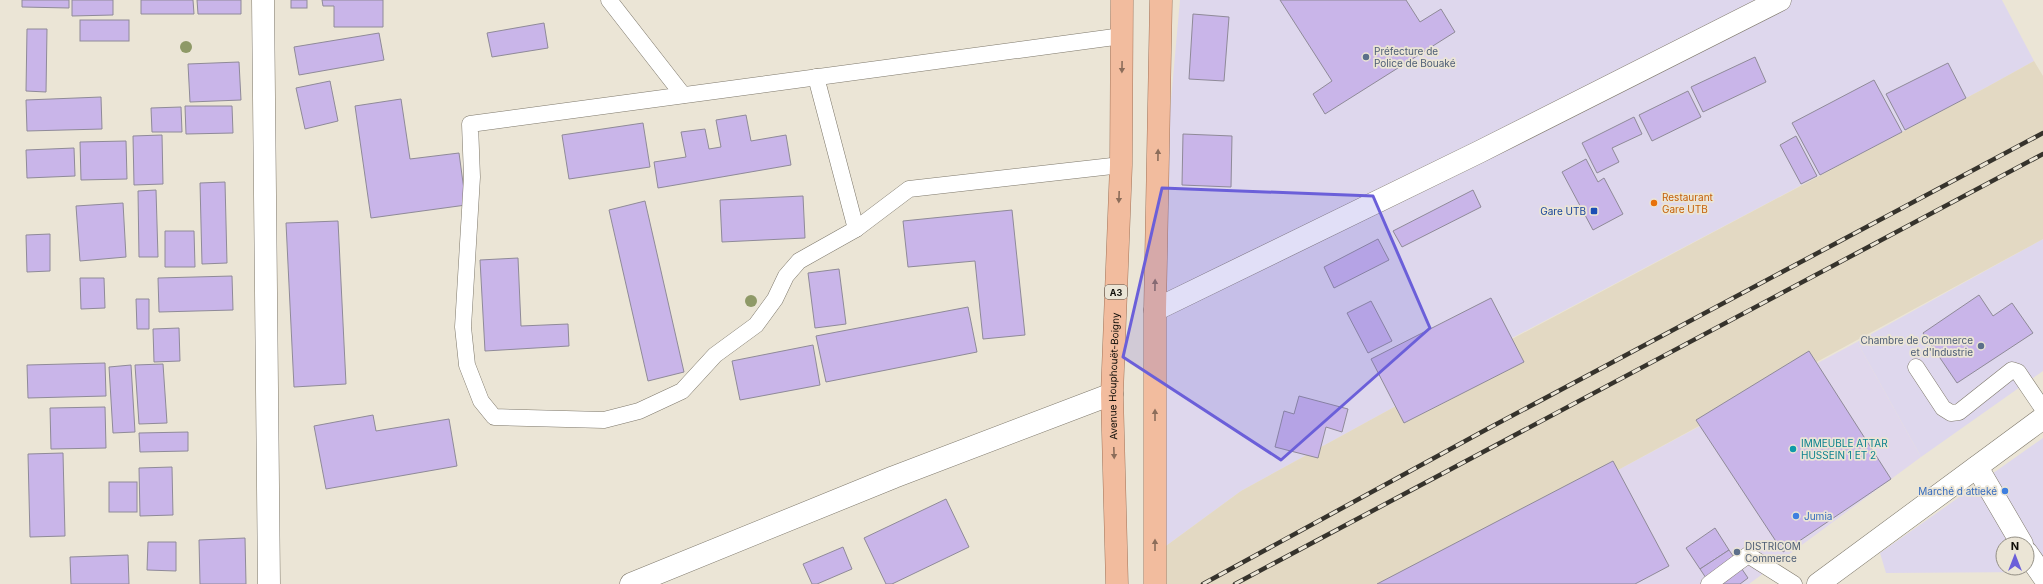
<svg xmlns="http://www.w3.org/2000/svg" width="2043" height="584" viewBox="0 0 2043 584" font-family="Inter,sans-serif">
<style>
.commercial{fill:#ded7ed;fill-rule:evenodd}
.industrial{fill:#e0d7ec}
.built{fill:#e3d9c3}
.building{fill:#c9b5e9;stroke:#8f8a98}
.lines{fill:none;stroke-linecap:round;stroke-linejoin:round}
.service-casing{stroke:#7e786b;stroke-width:17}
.minor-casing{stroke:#7e786b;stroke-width:23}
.tertiary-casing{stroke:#7e786b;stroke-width:23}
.trunk-casing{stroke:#a1745a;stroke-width:23}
.service{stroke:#fff;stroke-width:16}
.minor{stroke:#fff;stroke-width:22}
.tertiary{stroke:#fff;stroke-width:22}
.trunk{stroke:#f2bc9e;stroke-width:22}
.rail-casing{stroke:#36332c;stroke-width:4.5}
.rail{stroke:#ebe5d6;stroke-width:3;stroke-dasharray:9;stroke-linecap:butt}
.tree{fill:#8e9967}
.oneway{fill:#8c6d5a}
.marked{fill:#6b5fd9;fill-opacity:0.2;stroke:#6b5fd9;stroke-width:3;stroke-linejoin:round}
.service-dot{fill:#5c6f8a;stroke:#ebe5d6;stroke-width:1.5}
.food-dot{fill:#e8710a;stroke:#ebe5d6;stroke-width:1.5}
.transit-dot{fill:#1a4fb4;stroke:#ebe5d6;stroke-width:1.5}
.culture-dot{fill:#0f9aa8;stroke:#ebe5d6;stroke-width:1.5}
.shop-dot{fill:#3f7fe0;stroke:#ebe5d6;stroke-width:1.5}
.labels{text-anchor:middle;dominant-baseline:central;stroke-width:3.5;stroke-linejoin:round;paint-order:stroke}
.shield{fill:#ebe5d6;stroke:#514e46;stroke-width:1}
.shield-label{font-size:9px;font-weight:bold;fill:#0f0d08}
.service-label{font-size:10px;fill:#4e5e75;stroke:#ebe5d6;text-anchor:start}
.food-label{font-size:10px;fill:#c56008;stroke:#ebe5d6;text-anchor:start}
.transit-label{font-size:10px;fill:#164399;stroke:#ebe5d6;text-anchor:end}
.street-label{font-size:10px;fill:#0f0d08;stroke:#ebe5d6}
.culture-label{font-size:10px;fill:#0d838f;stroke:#ebe5d6;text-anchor:start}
.shop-label{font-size:10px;fill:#366cbe;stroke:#ebe5d6;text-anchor:end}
</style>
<rect width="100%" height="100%" fill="#ebe5d6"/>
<g class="commercial">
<path d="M1180 0H2002L2034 61 1987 87 1512 338 1524 362 1404 423 1396 406 1241 491 1155 554 1161 211Z"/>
<path d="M2043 239V371L1921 457 1857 342Z"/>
<path d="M2043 438V572L1886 573 1880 553ZM2003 544H2027V568H2003Z"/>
</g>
<path class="industrial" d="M1857 342 1921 457 1749 584H1377L1618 470Z"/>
<path class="built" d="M2034 61 2043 76V239L1618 470 1377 584H1154L1155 554 1241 491 1396 406 1405 423 1524 362 1512 339 1987 87Z"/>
<g class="building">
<path d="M22 0H69V8L22 7Z"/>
<path d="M72 0H113V15L72 16Z"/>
<path d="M141 0H193L194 14H141Z"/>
<path d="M197 0H241V14H198Z"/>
<rect x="291" y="0" width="16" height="8"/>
<path d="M322 0H383V27H334V6H323Z"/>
<path d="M1280 0H1406L1420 22 1441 9 1455 32 1325 114 1313 94 1332 81Z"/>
<path d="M1193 14 1229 17 1224 81 1189 79Z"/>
<rect x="80" y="20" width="49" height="21"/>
<path d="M544 23 548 48 492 57 487 33Z"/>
<path d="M27 29H47L46 92 26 91Z"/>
<path d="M379 33 384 60 299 75 294 47Z"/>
<path d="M1755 57 1766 82 1703 112 1691 87Z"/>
<path d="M239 62 241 100 190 102 188 64Z"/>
<path d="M1948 63 1966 98 1905 130 1886 94Z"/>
<path d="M1874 80 1902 132 1820 175 1792 123Z"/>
<path d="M330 81 338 121 305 129 296 88Z"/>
<path d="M1688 91 1701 117 1652 141 1639 115Z"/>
<path d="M101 97 102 129 27 131 26 100Z"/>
<path d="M401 99 410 159 459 153 466 205 371 218 355 106Z"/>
<path d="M185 106H232L233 133 186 134Z"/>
<path d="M181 107 182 132H152L151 108Z"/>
<path d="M746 115 751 141 786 135 791 165 658 188 654 162 686 157 681 132 705 129 709 149 721 147 716 120Z"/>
<path d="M1634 117 1642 134 1612 148 1619 162 1597 173 1582 143Z"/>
<path d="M643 123 650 167 569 179 562 135Z"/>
<path d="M1183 134 1232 136 1231 187 1182 185Z"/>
<path d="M162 135 163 184 134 185 133 136Z"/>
<path d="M1796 136 1817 176 1801 184 1780 145Z"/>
<path d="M126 141 127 179 81 180 80 142Z"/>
<path d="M74 148 75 176 27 178 26 150Z"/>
<path d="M1586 159 1598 182 1604 178 1623 214 1593 230 1562 172Z"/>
<path d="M225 182 227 263 202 264 200 183Z"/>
<path d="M156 190 158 257H139L138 191Z"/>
<path d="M1473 190 1481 207 1402 247 1393 231Z"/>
<path d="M803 196 805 238 722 242 720 200Z"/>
<path d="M645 201 684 372 648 381 609 210Z"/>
<path d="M123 203 126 257 80 261 76 206Z"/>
<path d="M1012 210 1025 335 983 339 975 261 908 267 903 221Z"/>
<path d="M338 221 346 384 294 387 286 223Z"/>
<path d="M165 231H194L195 267H165Z"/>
<path d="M50 234V271L27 272 26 235Z"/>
<path d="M1378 239 1389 260 1334 288 1324 267Z"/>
<path d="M518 258 521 326 568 324 569 346 485 351 480 260Z"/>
<path d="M839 269 846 324 815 328 808 273Z"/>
<path d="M232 276 233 310 159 312 158 278Z"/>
<path d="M80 278H104L105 308 81 309Z"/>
<path d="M1979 295 1993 316 2012 303 2033 333 1957 383 1923 333Z"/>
<path d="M1491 298 1524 362 1404 423 1371 359Z"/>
<path d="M136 299H149V329H137Z"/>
<path d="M1371 301 1392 341 1368 353 1347 313Z"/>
<path d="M968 307 977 352 826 382 816 336Z"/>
<path d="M179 328 180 361 154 362 153 329Z"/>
<path d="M813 345 820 385 740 400 732 361Z"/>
<path d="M1809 351 1891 479 1783 552 1696 420Z"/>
<path d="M105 363 106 396 28 398 27 365Z"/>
<path d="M163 364 167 423 139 424 135 365Z"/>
<path d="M131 365 135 432 113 433 109 367Z"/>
<path d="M1299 396 1348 409 1342 432 1326 427 1318 458 1275 447 1284 411 1294 414Z"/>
<path d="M105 407 106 448 51 449 50 408Z"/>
<path d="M373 415 376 431 449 419 457 466 326 489 314 426Z"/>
<path d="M188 432V451L140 452 139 433Z"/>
<path d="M63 453 65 536 30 537 28 454Z"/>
<path d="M1613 461 1669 566 1635 584H1377Z"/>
<path d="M172 467 173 515 140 516 139 468Z"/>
<rect x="109" y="482" width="28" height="30"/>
<path d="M946 499 969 547 892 584H886L864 538Z"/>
<path d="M1715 528 1729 550 1700 569 1686 548Z"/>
<path d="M245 538 246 584H200L199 540Z"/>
<path d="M148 542H176V571L147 570Z"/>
<path d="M843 547 852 569 817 584H812L803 564Z"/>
<path d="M1729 550 1748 578 1740 584H1710L1700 569Z"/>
<path d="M128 555 129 584H71L70 557Z"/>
</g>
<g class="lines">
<defs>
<g id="service">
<path d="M609 0 683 95"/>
<path d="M816 77 856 229"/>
<path d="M1121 165 909 189 856 229 799 261 786 276 775 299 756 325 715 355 682 391 639 411 604 420 494 417 481 401 467 365 463 327 472 177 470 124 1122 36"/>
<path d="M1916 367 1943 408 1951 413 1959 412 2012 370 2018 372 2043 409"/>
<path d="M1709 584 1748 555 1794 584"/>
</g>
<g id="minor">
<path d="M263 0 269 584"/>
<path d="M1155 310 1479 152 1780 0"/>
<path d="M1977 467 2022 544"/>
<path d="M2027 553 2043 576"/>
<path d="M631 584 894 477 1112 394"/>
</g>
<path id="tertiary" d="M1818 584 2043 418"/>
<g id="trunk">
<path id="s1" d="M1117 584 1112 394 1121 165 1122 0"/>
<path d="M1155 584V310L1161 0"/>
</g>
</defs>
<use href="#service" class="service-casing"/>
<use href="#minor" class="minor-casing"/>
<use href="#tertiary" class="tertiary-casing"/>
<use href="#trunk" class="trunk-casing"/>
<use href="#service" class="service"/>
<use href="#minor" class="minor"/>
<use href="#tertiary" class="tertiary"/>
<use href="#trunk" class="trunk"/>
<defs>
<g id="rail">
<path d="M1203 584 1489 428 2043 133"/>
<path d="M1235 584 2043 154"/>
</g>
</defs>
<use href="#rail" class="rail-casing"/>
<use href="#rail" class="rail"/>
</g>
<g class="tree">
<circle cx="186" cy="47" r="6"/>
<circle cx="751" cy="301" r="6"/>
</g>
<defs><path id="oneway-solid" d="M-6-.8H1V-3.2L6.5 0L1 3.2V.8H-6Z"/></defs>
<g class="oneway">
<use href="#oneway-solid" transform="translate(1122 67) rotate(91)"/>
<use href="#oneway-solid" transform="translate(1158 155) rotate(-89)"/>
<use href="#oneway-solid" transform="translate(1119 197) rotate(92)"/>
<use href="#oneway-solid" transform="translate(1155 285) rotate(-89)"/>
<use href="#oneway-solid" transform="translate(1155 415) rotate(-90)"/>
<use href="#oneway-solid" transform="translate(1114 453) rotate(88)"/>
<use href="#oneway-solid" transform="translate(1155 545) rotate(-90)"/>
</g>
<path class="marked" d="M1162 188 1373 196 1430 328 1281 460 1123 357Z"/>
<g class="service-dot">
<circle cx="1366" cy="57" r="4"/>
<circle cx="1981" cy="346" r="4"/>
<circle cx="1737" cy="552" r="4"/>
</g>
<circle class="food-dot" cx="1654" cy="203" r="4"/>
<rect class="transit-dot" x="1590" y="207" width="8" height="8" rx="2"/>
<circle class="culture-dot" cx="1793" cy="449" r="4"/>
<g class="shop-dot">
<circle cx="2005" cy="491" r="4"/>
<circle cx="1796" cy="516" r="4"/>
</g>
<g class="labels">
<rect class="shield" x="1105" y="285" width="22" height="14" rx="3"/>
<g class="shield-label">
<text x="1116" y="292">A3</text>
</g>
<g class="service-label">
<text x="1374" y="51">Préfecture de<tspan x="1374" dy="12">Police de Bouaké</tspan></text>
<text x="1973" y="340" text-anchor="end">Chambre de Commerce<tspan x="1973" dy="12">et d'Industrie</tspan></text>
<text x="1745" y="546">DISTRICOM<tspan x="1745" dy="12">Commerce</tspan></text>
</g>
<g class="food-label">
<text x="1662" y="197">Restaurant<tspan x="1662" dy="12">Gare UTB</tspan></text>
</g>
<g class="transit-label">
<text x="1586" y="211">Gare UTB</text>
</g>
<g class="street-label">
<text stroke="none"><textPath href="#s1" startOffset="208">Avenue Houphouët-Boigny</textPath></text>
</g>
<g class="culture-label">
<text x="1801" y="443">IMMEUBLE ATTAR<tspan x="1801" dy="12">HUSSEIN 1 ET 2</tspan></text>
</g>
<g class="shop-label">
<text x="1997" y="491">Marché d attieké</text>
<text x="1804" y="516" text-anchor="start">Jumia</text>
</g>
</g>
<g transform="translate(2015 556)"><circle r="19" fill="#ebe5d6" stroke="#938f84"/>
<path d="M0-3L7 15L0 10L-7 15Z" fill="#6b5fd9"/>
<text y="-6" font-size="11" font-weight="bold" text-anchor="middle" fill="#0f0d08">N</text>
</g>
</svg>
